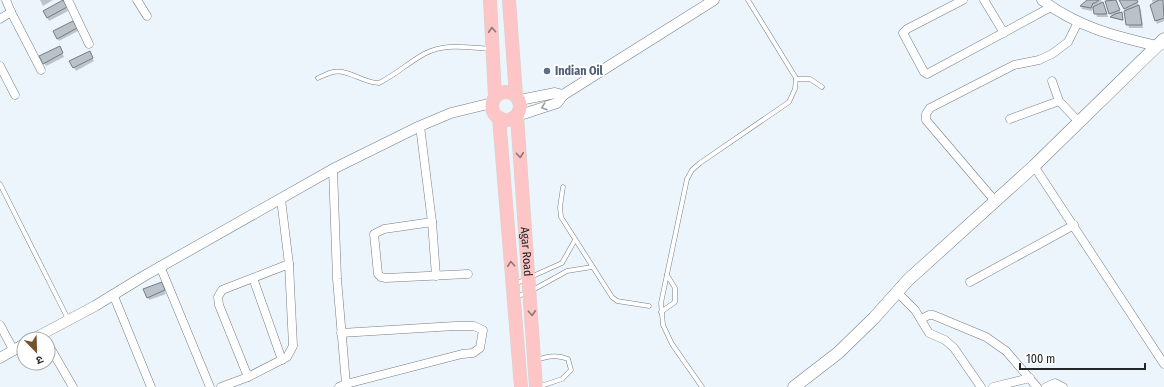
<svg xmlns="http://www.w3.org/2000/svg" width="1164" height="387" viewBox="0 0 1164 387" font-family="'Fira Sans Condensed','Noto Sans Devanagari',sans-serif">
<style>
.shadow{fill:#0003}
.building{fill:#bac1c8;stroke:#757c82}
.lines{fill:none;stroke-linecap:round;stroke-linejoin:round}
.service-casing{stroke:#777d84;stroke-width:5}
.minor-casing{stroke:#777d84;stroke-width:9}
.tertiary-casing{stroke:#777d84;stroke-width:11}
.secondary-casing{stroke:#777d84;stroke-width:13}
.primary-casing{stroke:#d3d4d4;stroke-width:14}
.service{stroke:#fff;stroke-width:4}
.minor{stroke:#fff;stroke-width:8}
.tertiary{stroke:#fff;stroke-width:10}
.secondary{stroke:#fff;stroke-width:12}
.primary{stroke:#fdc5c5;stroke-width:13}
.oneway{stroke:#907676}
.oneway2{stroke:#9c9d9e}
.service-dot{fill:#5c6f8a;stroke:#fff;stroke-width:1.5}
.labels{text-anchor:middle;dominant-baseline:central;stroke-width:3.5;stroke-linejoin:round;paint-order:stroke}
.service-label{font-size:12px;font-weight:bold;fill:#4e5e75;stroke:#fff;text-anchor:start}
.street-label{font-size:12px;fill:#232628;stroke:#fff}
</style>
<rect width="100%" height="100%" fill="#edf5fc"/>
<g class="shadow">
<path d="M40 0H53L43 6Z"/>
<path d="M1089 0H1101L1108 17H1097L1094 7 1092 11 1082 9 1081 6Z"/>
<path d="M1106 0H1116L1123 21 1112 18Z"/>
<path d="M1120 0H1136L1141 10 1143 28H1129L1126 12Z"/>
<path d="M1152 0H1163L1164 21 1157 24 1156 21Z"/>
<path d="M63 1 68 11 49 21 44 11Z"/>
<path d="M73 22 78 31 59 41 54 32Z"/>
<path d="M59 47 64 57 46 66 40 57Z"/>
<path d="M89 52 94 61 76 71 71 62Z"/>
<path d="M163 286 166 294 149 300 148 297Z"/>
</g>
<g class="building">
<path d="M63 0 67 7 47 18 43 11Z"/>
<path d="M1087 0H1099L1095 3H1093L1091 8 1080 6Z"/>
<path d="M1116 0 1120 10 1109 14 1105 1Z"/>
<path d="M1119 0H1137L1138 2 1124 9Z"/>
<path d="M1159 0H1163L1164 18 1155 21 1150 5Z"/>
<path d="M1103 2 1107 14H1094L1093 7Z"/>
<path d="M1139 5 1142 25H1126L1124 11Z"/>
<path d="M1122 12 1123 20 1110 17 1115 14Z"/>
<path d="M73 21 77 28 57 39 53 31Z"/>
<path d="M60 46 63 53 43 64 39 56Z"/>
<path d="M90 51 93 58 73 68 69 61Z"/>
<path d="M162 282 165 290 147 298 143 289Z"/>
</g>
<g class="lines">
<defs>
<g id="service">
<path d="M318 78C323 76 328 73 333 72 349 69 363 83 379 83 395 75 408 63 424 54 444 43 468 47 490 49"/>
<path d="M796 79H810L822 87"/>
<path d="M0 184 68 319"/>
<path d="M563 187 560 207 561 217 612 297 617 301 649 306"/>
<path d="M515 284 562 263 575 240"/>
<path d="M516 297 531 291 567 271 592 267"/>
<path d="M661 312 675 302V288L667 275"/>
<path d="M537 360C547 356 557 354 568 359L571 370 562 379 538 387"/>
<path d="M702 387 672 344 663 325 661 303 687 179 692 170 700 163 789 102 795 89 796 78 748 0"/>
</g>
<g id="minor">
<path d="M68 0 89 44"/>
<path d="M137 0 147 16"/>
<path d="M963 0 907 29 903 33 924 72 927 74 1051 7"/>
<path d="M984 0 1004 33"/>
<path d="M11 12 41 70"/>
<path d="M0 19 11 12 6 0"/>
<path d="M0 66 15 95"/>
<path d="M1052 81 1059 101 1079 122"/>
<path d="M1010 119 1059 101"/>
<path d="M420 126 432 222 436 276"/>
<path d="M1034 166 1164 364"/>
<path d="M333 169 337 279 346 384 339 387"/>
<path d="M995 201 926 120V114L930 108 1014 65 1039 60 1052 54 1068 42 1078 22"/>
<path d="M432 222 384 229 374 234 378 274 381 277 386 278 468 274"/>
<path d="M160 266 210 387"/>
<path d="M253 278 282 360"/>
<path d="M970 282 1074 225"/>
<path d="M897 292 915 310 929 333 945 340 954 348 981 387"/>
<path d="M113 294 151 387"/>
<path d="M921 319 929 315H933L986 337 1006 351 1037 387"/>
<path d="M0 325 14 351"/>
<path d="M341 333 455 326H474L483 330 480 348 473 353 462 354 346 384"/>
<path d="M48 344 73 387"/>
<path d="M248 377 219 305 218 297 222 290 289 264"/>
<path d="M221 387 248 377 287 357 293 346 289 264 281 199"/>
<path d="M993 387 1030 378"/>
<path d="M1046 387 1055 383 1063 387"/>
</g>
<g id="tertiary">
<path d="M1042 0C1078 27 1114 36 1157 46L1162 44"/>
<path d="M563 95 714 0"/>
<path d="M517 116 557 103 563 95 555 93 520 100"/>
<path d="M33 339 95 306 144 276 333 169 420 126 451 113 492 103"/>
<path d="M0 358 24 344"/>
</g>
<path id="secondary" d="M794 387 838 353 874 318 908 280 1034 166 1164 39"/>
<g id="primary">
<path d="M490 0 495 97"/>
<path d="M509 0 516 95"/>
<circle cx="506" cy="106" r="14"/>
<path id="s1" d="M517 116 536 387"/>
<path d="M499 118 521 387"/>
</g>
</defs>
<use href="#service" class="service-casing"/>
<use href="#minor" class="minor-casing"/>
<use href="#tertiary" class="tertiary-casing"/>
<use href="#secondary" class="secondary-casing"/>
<use href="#primary" class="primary-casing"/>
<use href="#service" class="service"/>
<use href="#minor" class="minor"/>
<use href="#tertiary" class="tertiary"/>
<use href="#secondary" class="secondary"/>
<use href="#primary" class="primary"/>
</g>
<defs><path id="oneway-chevron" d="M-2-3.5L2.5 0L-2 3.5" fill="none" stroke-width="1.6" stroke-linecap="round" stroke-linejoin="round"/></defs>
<g class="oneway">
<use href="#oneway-chevron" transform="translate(492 30) rotate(-94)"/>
<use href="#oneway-chevron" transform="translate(520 155) rotate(85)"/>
<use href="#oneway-chevron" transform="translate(511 264) rotate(-95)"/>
<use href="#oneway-chevron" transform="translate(532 313) rotate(87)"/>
</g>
<use class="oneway2" href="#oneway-chevron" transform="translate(544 107) rotate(161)"/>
<circle class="service-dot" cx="547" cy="71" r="4"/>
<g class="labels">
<g class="service-label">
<text x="555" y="71">Indian Oil</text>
</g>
<g class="street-label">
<text stroke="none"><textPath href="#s1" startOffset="136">Agar Road</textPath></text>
</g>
</g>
<g transform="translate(36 351) rotate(157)"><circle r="19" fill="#ffffff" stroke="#a7a8a9"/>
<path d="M0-3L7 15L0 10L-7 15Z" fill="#76542b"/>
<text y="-6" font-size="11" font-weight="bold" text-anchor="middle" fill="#232628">उ</text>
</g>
<path d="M1020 363v6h125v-6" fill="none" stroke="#232628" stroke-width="2"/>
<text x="1026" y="363" font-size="12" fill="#232628" stroke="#ffffff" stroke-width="3" paint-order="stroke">100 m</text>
</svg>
